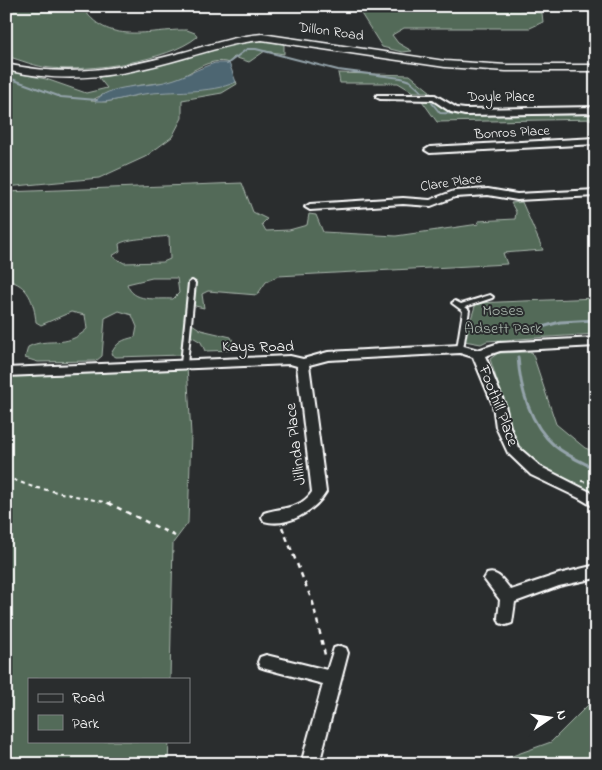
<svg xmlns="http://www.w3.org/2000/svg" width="602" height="770" viewBox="0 0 602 770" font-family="'Indie Flower',sans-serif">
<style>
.green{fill:#536b59;stroke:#a9b5ac;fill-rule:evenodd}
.water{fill:#4d6672;stroke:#94a3aa}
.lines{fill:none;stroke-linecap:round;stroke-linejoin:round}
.stream-far2{stroke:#94a3aa;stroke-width:2}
.stream-far1{stroke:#94a3aa;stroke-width:3}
.stream{stroke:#94a3aa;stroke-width:4}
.lane-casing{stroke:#fff;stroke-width:4}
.street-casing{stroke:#fff;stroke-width:4}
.secondary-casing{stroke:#fff;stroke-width:3}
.path-far1{stroke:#fff;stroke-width:2;stroke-dasharray:4 4;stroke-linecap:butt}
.path{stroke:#fff;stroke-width:2.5;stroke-dasharray:5 5;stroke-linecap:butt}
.lane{fill:#2a2d2e;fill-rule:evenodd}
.street{fill:#2a2d2e;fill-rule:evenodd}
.secondary{fill:#2a2d2e;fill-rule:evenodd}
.labels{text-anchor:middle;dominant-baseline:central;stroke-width:4;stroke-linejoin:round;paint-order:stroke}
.far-street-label{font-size:14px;fill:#fff;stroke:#2a2d2e}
.park-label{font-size:16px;fill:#a9b5ac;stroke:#2a2d2e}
.street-label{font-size:16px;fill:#fff;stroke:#2a2d2e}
</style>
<rect width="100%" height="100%" fill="#2a2d2e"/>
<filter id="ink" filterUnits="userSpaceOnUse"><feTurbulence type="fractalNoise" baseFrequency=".02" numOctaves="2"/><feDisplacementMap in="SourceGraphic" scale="10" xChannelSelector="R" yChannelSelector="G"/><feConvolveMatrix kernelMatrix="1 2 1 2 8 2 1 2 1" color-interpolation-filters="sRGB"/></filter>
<g filter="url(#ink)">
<g class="green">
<path d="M6 6H82C106 47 150 29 187 30L195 33 197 37C168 61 89 72 51 68 36 67 21 60 6 56V29L9 26 6 25Z"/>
<path d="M333 6H568L516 7 520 10 542 13 543 22 530 28H404L392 35 398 43 412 51 402 52 382 47 360 12Z"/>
<path d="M260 40 284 44V54L265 51 249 62 234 57 229 63C208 56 192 74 172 81 165 83 157 83 150 84 131 86 106 91 91 101L106 102 160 90 236 81 237 84 222 93 182 100V118L172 137 145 157 99 178 6 187V71L46 79 86 93 107 88 99 78 100 77 237 42Z"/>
<path d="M338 73 410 75 431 92H413L398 83H340Z"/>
<path d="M420 98 435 99 455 111H596V119L437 122Z"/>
<path d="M242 183 253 212 267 219 262 224 266 231 289 230 307 225 309 214 316 215 323 232 396 236 479 224 478 221 515 219 516 212 511 203 522 202 543 250 503 253 507 264 278 276 266 282 257 295 208 291 202 294 204 308 191 305 186 320 201 330 231 337 237 350 205 351 201 342 189 335 182 355 116 357 111 354C117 342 122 340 135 337L137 327 132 315 119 311 105 318 102 356 96 361 38 362 25 358 28 347C49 336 65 350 87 329L85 315 71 312 41 325 36 322C34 303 29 284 6 280V192ZM169 236 170 259 163 262 124 263 112 256 120 251 119 244C127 238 157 238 169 236ZM152 278H177L179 293 173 299C156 298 133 303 127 284Z"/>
<path d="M596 298V334L487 341 481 344 464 341 476 303Z"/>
<path d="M532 352 556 424 585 448 596 452V498L540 469 520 450 509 429 507 412 490 359 498 353Z"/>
<path d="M187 366 191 434 188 523 173 543 170 679H29V741H169L168 764H6V373Z"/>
<path d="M596 697V764H490L551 742Z"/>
</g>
<path class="water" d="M215 63H229L236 82C210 94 172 90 144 94 127 96 112 103 95 102 106 84 149 87 168 81 184 77 199 68 215 63Z"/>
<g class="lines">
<g class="stream-far2">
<path d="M227 64 247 49H256L338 70 401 78 410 81 421 91"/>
<path d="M6 77 61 97 97 100"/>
<path d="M432 103 440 113 464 114"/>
<path d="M482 115 596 114"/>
</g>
<g class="stream-far1">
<path d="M528 331 560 322 596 320"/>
<path d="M518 357C520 388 530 425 555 446 567 456 582 462 596 469"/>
</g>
<path class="stream" d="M588 764 596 759"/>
<defs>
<g id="lane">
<path d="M192 281 195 283 187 364 184 366 181 364 189 283Z"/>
<path d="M490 295 493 297 492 298 465 307 469 310 463 349 460 351 458 350 457 349 463 311 452 303 455 301 461 304Z"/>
</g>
<g id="street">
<path d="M377 95H435L457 108 465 109 596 107V113L465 115 451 112 433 100 380 99 376 97Z"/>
<path d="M596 138V144L430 153 425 150 430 147Z"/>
<path d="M488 189 517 194 596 190V196L517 200 488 195 455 197 431 206 403 204 310 210 305 207 310 204 403 198 430 200 454 191Z"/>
<path d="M596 338V346L500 351 485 356 505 405 510 427 518 447 541 467 596 495V508L579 498 531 475 508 453 496 427 493 405 473 357 460 353 328 360 309 365 326 492C315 511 287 528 264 521L262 517 264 513C282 507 300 510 312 492L297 366 290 364 6 376V368L290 356 303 359 328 352 460 345 478 350 499 343Z"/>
<path d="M596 565V578L559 586 515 602 512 623 506 625 500 623 498 618 500 600 484 579 487 574C498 570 504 582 511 590L559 574Z"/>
<path d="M340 646 346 648 348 653 319 764H301L323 684 266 669 260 667 258 662 260 657 266 655 327 670 334 648Z"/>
</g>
<path id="secondary" d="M262 34 445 61 506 65H596V71H506L445 67 262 40C235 42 210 51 184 58 121 76 70 85 6 70V64C70 78 122 69 184 52 210 45 235 36 262 34Z"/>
</defs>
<use href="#lane" class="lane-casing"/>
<use href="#street" class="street-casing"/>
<use href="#secondary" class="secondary-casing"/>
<g class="path-far1">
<path d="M6 477 33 487 113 504"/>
<path d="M581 481 596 483"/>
</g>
<g class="path">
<path d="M108 503 175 536"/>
<path d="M282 527 313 603 325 655"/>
</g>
<use href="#lane" class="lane"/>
<use href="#street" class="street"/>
<use href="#secondary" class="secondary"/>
</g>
</g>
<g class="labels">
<g class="far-street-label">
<text transform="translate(331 32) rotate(8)">Dillon Road</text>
<text x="501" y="97">Doyle Place</text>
<text transform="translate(512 133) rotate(-3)">Bonros Place</text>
<text transform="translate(451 183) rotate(-8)">Clare Place</text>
</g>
<g class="park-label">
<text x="503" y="311">Moses<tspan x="503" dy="18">Adsett Park</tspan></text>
</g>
<g class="street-label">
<text x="258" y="347">Kays Road</text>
<text transform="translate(498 406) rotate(69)">Foothill Place</text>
<text transform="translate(296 444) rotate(-97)">Jillinda Place</text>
</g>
</g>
<rect width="602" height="770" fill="none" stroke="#2a2d2e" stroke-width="25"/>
<rect x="12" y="12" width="577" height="745" fill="none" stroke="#fff" stroke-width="2" filter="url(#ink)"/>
<rect x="28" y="678" width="162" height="65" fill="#2a2d2e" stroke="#7f8182"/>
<rect x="38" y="694" width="25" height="8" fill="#2a2d2e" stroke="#7f8182"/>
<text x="72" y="702" font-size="15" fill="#ffffff">Road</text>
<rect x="38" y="715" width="25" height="15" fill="#536b59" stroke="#7f8182"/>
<text x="72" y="728" font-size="15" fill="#ffffff">Park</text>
<g transform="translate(550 718) rotate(77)" stroke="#2a2d2e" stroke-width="4" paint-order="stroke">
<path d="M0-4L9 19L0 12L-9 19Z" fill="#ffffff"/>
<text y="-8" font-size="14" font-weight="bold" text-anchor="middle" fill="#ffffff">N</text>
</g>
</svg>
